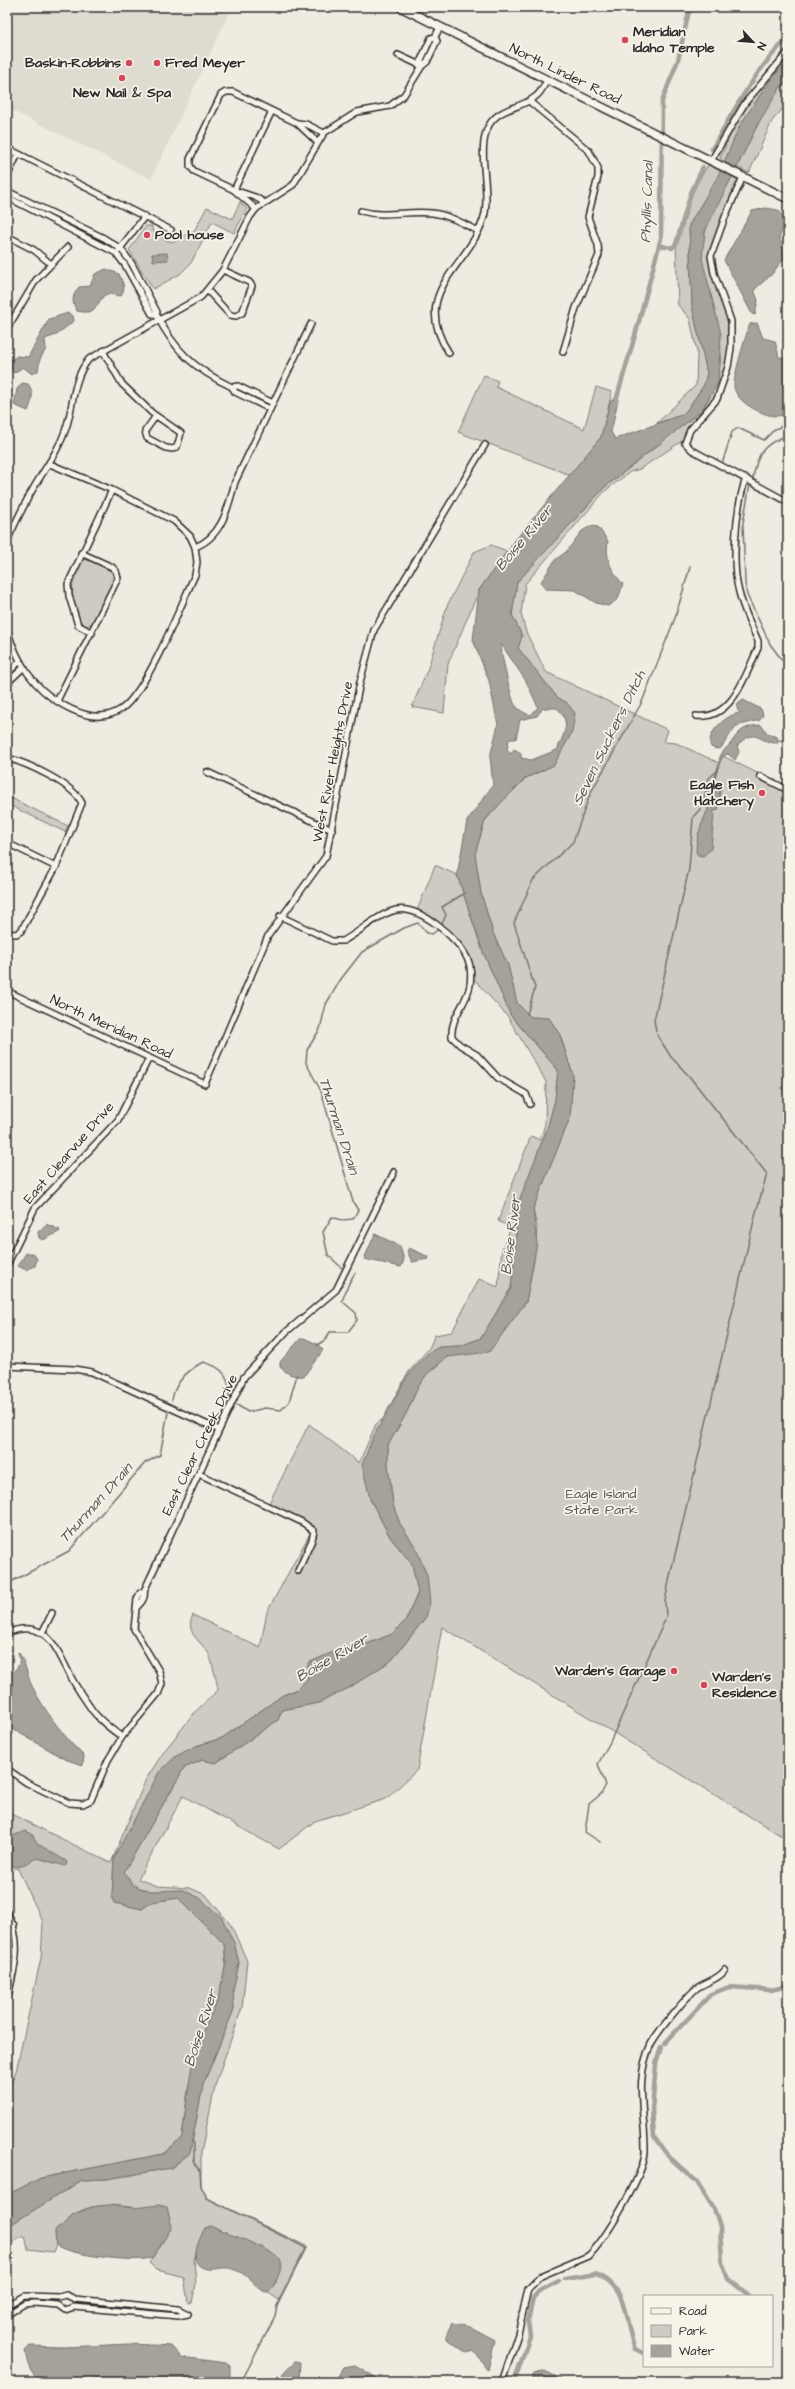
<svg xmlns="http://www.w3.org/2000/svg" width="795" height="2389" viewBox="0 0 795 2389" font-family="'Architects Daughter',sans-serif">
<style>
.built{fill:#dedbd1}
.green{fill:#cfcbc2;stroke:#7d7b76}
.water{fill:#a4a29a;stroke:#74726e;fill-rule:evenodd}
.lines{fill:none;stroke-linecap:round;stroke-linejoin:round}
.stream{stroke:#74726e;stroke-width:1.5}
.canal{stroke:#a4a29a;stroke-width:4.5}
.minor-casing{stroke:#2b2b2b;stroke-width:8}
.major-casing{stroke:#2b2b2b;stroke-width:10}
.minor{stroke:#f7f3e8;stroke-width:5}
.major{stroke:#f7f3e8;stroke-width:7}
.poi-dot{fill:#d1495b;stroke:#f7f3e8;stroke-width:1.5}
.labels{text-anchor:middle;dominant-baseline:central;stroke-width:3.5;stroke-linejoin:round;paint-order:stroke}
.poi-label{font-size:14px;font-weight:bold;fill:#2b2b2b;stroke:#f7f3e8;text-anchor:start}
.street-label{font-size:14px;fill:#2b2b2b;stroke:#f7f3e8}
.park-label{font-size:14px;fill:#545351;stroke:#f7f3e8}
.water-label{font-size:15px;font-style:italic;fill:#555552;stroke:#f7f3e8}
</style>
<rect width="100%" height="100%" fill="#efebe0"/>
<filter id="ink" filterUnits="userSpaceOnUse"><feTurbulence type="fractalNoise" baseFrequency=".025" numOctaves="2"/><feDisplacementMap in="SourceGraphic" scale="8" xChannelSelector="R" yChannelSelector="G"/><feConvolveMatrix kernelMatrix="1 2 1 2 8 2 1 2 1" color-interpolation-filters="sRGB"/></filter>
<g filter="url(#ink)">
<path class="built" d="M7 7H232L151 179 7 108Z"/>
<g class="green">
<path d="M788 52V62C759 90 740 125 725 162L720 158 745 103Z"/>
<path d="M788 79V103L772 121 749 173 737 167C752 137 765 104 788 79Z"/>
<path d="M708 165 721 171 689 225 692 306 707 373 704 385 684 414 657 423 696 385 697 352 690 319 678 305 676 244 691 193Z"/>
<path d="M732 177 741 181 711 256 731 321V348L717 399 685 439 640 469 630 472 605 491 525 584 521 614 526 632 546 672 668 730 664 742 676 743 719 763 723 756 763 776 788 792V1840L442 1627 417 1770 386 1799 315 1821 279 1849 183 1796 138 1879 157 1886 190 1888 206 1895 231 1925 247 1961 242 2008 216 2082 201 2153V2186L207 2198 306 2246 279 2300 267 2292 276 2283 280 2266 265 2249 229 2235 226 2231 224 2233 211 2226 205 2228 194 2259 196 2284 192 2302 188 2303 184 2277 157 2270 149 2263 170 2230C162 2225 144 2210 136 2208 113 2204 82 2202 67 2222 64 2226 58 2227 55 2231L56 2245 53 2252 28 2249 25 2236H21L7 2248V2227L82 2180 107 2179 171 2168 190 2153 203 2085 234 2009 233 1990 239 1963 234 1943 183 1890C157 1891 139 1898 124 1872L184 1768 202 1760 216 1763 278 1720 282 1710 319 1703 352 1686 392 1660 426 1617 415 1546 400 1524 393 1505 388 1464V1445L406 1414 418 1387 427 1374 447 1357 489 1351 526 1302 534 1261 537 1228 533 1209 570 1118 573 1075 560 1035 549 1018 531 1017 517 1003 508 965 493 933 481 893 475 854 485 821 500 804 526 778 554 765 572 732 567 703 557 697 518 648 522 636 512 615 517 582 605 487 701 411C730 371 722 336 710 292 708 281 703 270 702 259 700 229 719 203 732 177Z"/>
<path d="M240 202 247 209 234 233 212 222 191 263 180 274 153 289 129 250 146 226H152V230L165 240 174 242 181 236 193 233 207 207 232 219Z"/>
<path d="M484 375 498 381 496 387 584 429 596 387 612 392 601 437 570 475 458 432Z"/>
<path d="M491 545 507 551 479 590 448 664 444 713 412 707 428 668 447 606 474 552Z"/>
<path d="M83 559H88L114 573 115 579 93 623 86 626C69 616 68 573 83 559Z"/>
<path d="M7 796 68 826 65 832 7 804Z"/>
<path d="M435 865 457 875 483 952 511 1016 558 1070 555 1100 548 1126 516 1209V1242L511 1288 481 1338 460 1346 439 1347 408 1375 380 1426 370 1499 390 1537 412 1564 418 1592 406 1620 392 1634 357 1648H342L298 1689 283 1695 222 1738 196 1746 131 1828 114 1858 112 1897 114 1903 142 1909 152 1902 178 1898 224 1944 226 1963 218 2000 200 2037 188 2089 182 2138 163 2154 41 2178 7 2195V2091L16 2071 41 1958 43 1922 18 1869 7 1866V1812L111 1863 146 1779 165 1750 196 1711 218 1690C218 1686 211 1658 209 1654 201 1641 184 1633 193 1615L260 1648 267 1612 314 1526 269 1503 309 1424 359 1463 376 1424 383 1419 407 1374 429 1348 435 1335 452 1332 479 1279 498 1287 502 1249 511 1228 498 1221 531 1136 540 1140 545 1124 546 1082 508 1017 472 977 471 964 441 929 416 913Z"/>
</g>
<g class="water">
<path d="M788 62V79L780 88 759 122 705 231 702 259 721 334 718 383 701 411 605 487 517 582 512 615 522 636 518 648 557 697 567 703 575 713 572 732 554 765 526 778 500 804 485 820 475 854 481 893 493 933 508 965 517 1003 531 1017 549 1018 560 1035 573 1075 570 1118 533 1209 537 1243 526 1302 489 1352 447 1357 427 1374 418 1387 406 1414 388 1445V1464L393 1505 400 1524 415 1546 427 1575 430 1603 426 1617 392 1660 352 1686 319 1703 282 1710 278 1720 216 1763 202 1760 184 1768 124 1872 133 1886 140 1888 151 1891 183 1890 200 1898 222 1918 234 1943 239 1963 233 1990 234 2009 203 2085 190 2153 171 2168 107 2179 82 2180 7 2227V2195L41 2178 163 2154 182 2137 191 2070 200 2037 218 2000 226 1963 224 1944 178 1898 152 1902 142 1909 114 1903 112 1897 114 1858 159 1772 176 1756 196 1746 222 1738 283 1695 298 1689 307 1679 308 1663 342 1648H357L392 1634 406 1620 418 1593 412 1564 390 1537 370 1499 362 1465 373 1437 408 1375 428 1353 439 1347 460 1346 481 1338 511 1288 516 1242V1209L548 1126 555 1100 558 1070 511 1016 483 952 457 875 467 821 493 785 490 757 498 725 489 681 473 640 479 590 516 539 601 437 610 402 614 399 618 400 611 432 615 439 684 414 704 385 707 373 692 306 689 225 718 176 740 125 773 76ZM501 644 526 681 538 707 531 715C525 714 517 709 514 703 510 693 501 654 501 644ZM543 708H557C572 723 564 733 557 750L531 760 521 758V753L514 749 511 754 507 750 509 739H516L520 720 537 716Z"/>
<path d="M766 208 778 210 786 220 779 238 782 244 784 258 772 274 754 290 758 300 755 315 752 314 724 260 752 211Z"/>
<path d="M167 253 168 260 153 261 152 254Z"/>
<path d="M106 269 119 274C123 283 126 288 121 296 117 296 112 294 108 294 96 296 102 317 77 311 71 301 72 296 79 287L90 286 95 274Z"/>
<path d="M68 313 73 316 74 321 56 335 45 339 46 349 40 359 38 371 32 374 23 367 14 373 9 365 10 361 17 356 28 357 49 319Z"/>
<path d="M757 323 763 338 775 341 779 357 788 359V415C782 415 775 417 769 415 757 412 736 401 734 387 733 377 746 334 750 324Z"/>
<path d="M22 383 28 384C35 392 32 402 28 411L14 405 17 389Z"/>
<path d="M591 526 598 527 608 541C605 558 611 571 623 584L618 599 608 606 596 603 575 590 545 589 541 582 555 560 566 552 582 531Z"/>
<path d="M743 700 761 709 763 715 760 720 736 726 721 748 717 749 711 747C705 733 727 714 740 713L737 709 738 704Z"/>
<path d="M761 725 768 734 777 737 778 743C759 744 756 725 737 746L739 752 735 760 728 754 723 756 719 764C719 753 725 750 731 743 739 731 744 726 761 725Z"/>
<path d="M714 781 721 784 718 810 712 812 714 813 711 849 703 856 698 855 696 852C697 832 701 826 708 809L707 805 711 795 708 790Z"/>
<path d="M46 1224 60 1230 59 1232 43 1240 39 1238 38 1232Z"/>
<path d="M375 1234 400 1246 404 1260 401 1267 364 1259Z"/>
<path d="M409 1248 427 1256 428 1259 412 1262 407 1251Z"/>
<path d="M26 1253H33L37 1259 35 1266 26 1270 18 1266Z"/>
<path d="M304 1338 317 1344 323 1350 304 1376C294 1377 287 1374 280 1367V1362L300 1339Z"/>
<path d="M18 1652C26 1661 26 1674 32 1686 42 1707 66 1740 84 1756L83 1765 67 1760 7 1726V1677C17 1669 22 1665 18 1652Z"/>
<path d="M25 1831 32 1834 38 1844 66 1861 67 1864 65 1866 37 1858 19 1867 7 1864V1838Z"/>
<path d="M107 2205 134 2208 159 2205 167 2207 172 2227 153 2257C142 2264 67 2255 56 2245L55 2231 67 2222 72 2215 92 2207Z"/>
<path d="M211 2226 224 2233 226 2231 228 2234C236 2235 280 2254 281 2262 282 2269 278 2277 275 2282 273 2287 272 2291 265 2292 252 2285 248 2273 232 2269 224 2266 216 2270 208 2269 187 2267 197 2243 205 2228Z"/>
<path d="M452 2323 467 2325 495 2340 488 2370 474 2351 467 2353 447 2339V2333Z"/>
<path d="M130 2344 171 2346 181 2357 226 2363 230 2366V2377L225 2382H199L193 2379 101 2378 88 2376C76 2382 72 2382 58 2382 34 2382 29 2374 25 2351L30 2346 63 2347Z"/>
<path d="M295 2361 300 2362 299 2382H276Z"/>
<path d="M355 2365 375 2377 377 2382H334L344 2367Z"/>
<path d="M545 2371 566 2382H530L534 2374Z"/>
</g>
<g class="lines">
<g class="stream">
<path d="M723 461 732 432 738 428 764 440 775 429 788 424"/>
<path d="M753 479C757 453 763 444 788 435"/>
<path d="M750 484 743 523 745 583 747 595 770 644 788 668"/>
<path d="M779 740 784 741"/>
<path d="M714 781 719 764"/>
<path d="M441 926 446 915 442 907 465 893"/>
<path d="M527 1014 535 988 514 923 533 880 573 842 590 794 642 702 675 618 690 567"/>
<path d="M656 1031 654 1020 689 869 693 817 702 807 709 778 717 771"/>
<path d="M657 1035 671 1057 689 1076 767 1174 755 1216 670 1576 665 1601 666 1617"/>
<path d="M342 1268 328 1255 323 1232 332 1217 342 1220 353 1219 358 1210 353 1202 321 1091 306 1063 307 1050 320 1029 326 1004 341 979 362 952 404 928 418 923 427 933 432 934 439 929"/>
<path d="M317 1345 325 1340 330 1332H348L357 1320 356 1313 342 1301 349 1283 355 1273"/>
<path d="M172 1400C175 1381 188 1370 203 1362 224 1367 231 1378 229 1400"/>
<path d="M237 1405 248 1412 265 1408 281 1410 289 1402 297 1375"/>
<path d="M7 1584 69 1551 145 1463 160 1455 168 1412"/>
<path d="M600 1842 585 1832 589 1804 601 1794 606 1785 598 1764 610 1742 665 1620"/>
<path d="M192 2140 194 2144V2163L200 2171 201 2186 207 2198 306 2248 277 2306 275 2317 241 2382"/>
</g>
<g class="canal">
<path d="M712 149C734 110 755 70 788 38"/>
<path d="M659 245 666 247"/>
<path d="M670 247 672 248 676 244 691 193 703 167"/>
<path d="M615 404 638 325 661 238 662 101 678 60 690 7"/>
<path d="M665 2043 711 1994 729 1987 771 1990 788 1986"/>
<path d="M661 2047 656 2064 652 2110 654 2137 668 2156 697 2182 714 2209 720 2227 722 2263 728 2279 750 2296"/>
<path d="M565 2279 596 2274C629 2286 624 2323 635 2349L644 2353"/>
<path d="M514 2382 530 2336 528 2321 533 2298 539 2291 559 2281"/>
</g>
<defs>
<g id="minor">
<path d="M435 37 431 38 421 60 422 66 427 62 437 41 435 37 440 27"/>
<path d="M529 101 589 151 598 168V177L588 217 598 245 599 255 576 308 563 352"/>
<path d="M272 111 234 190 194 171 190 166V159L221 95 226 92H233L297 123"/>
<path d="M317 142 297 123 306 124 324 133"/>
<path d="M7 148 171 230"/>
<path d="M711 161 745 103 788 52"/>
<path d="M7 163 13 151"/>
<path d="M7 177 18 154"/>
<path d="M743 177 725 217 711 256 714 273 731 321V348L728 367 717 399 690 430 685 443 692 450 788 502"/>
<path d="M7 191 104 238 121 249 132 264 157 312 156 314H152L125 265 116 253 7 197"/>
<path d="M256 209 234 190 255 197 265 203"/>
<path d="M361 211C385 218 408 210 432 213 449 215 464 224 478 231"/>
<path d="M7 236 34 250 51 264"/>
<path d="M119 250 145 216"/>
<path d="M208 291 230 315 236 316 242 313 252 286 249 282 223 270"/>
<path d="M156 314C175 351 194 369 232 387"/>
<path d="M7 329 36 280 68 247"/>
<path d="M103 351 122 384 152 413 181 433 177 447 173 449 166 448 147 438 145 431 156 416"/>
<path d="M449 353C407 289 473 266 485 213 490 186 476 149 489 125 500 107 520 109 535 97 541 93 544 86 547 80"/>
<path d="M270 409 235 392 232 387 238 386 273 403"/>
<path d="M50 464 112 490 174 521 190 536 195 547"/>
<path d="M7 541C15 524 23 506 33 489 45 468 60 449 67 425 74 402 73 378 89 359L201 297 223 270 250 217 256 209 293 185 324 133 357 112 390 106 404 95 422 66 398 55"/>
<path d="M7 630C18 663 33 688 63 705 81 715 99 721 118 711 145 698 181 604 195 575L197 562 195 547C222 537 228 508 235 482L311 324"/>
<path d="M92 633 78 625 69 596 68 584 112 490"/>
<path d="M7 674 19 662"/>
<path d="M7 683 23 668"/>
<path d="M57 701 118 578 116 571 112 567 81 553"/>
<path d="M696 716C732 721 746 674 758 648V641C751 625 743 609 739 592 731 563 736 506 746 478"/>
<path d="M7 758C27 763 73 784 82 803L56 867 21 931 16 934 7 933"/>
<path d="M207 772 332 830"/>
<path d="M760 776 788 790"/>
<path d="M7 843 56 867"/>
<path d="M280 916 332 941H343C360 932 378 914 396 910 419 905 458 938 467 958 471 965 471 977 470 985 467 1004 450 1017 452 1037L460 1045 477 1055 498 1078 526 1094 530 1104"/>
<path d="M7 991 205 1084 268 936 326 856 360 682 374 630 485 445"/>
<path d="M7 1265 35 1208 118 1120 149 1058"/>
<path d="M7 1366 74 1369 92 1372 219 1430"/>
<path d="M199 1474 302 1522 314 1531 312 1540 298 1571"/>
<path d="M144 1591 244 1377 286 1332 336 1290 394 1172"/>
<path d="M7 1633C44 1618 55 1645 68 1671 74 1685 84 1698 92 1710 100 1721 111 1729 122 1737"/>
<path d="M42 1633 52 1613"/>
<path d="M7 1769 27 1783 69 1803 83 1804 91 1800 108 1760 122 1737 158 1694 162 1684 159 1671 134 1629 137 1599 140 1593 144 1591C146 1598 141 1603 136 1608"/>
<path d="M7 1912C24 1944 14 1968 7 2001"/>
<path d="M7 1930 14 1925"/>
<path d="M7 2305 24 2296 59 2297 66 2295 75 2299 178 2309 188 2314 178 2316 74 2307 65 2310 58 2305 35 2303 24 2304 7 2315"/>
<path d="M502 2382 518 2334 528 2289 541 2276 588 2256C605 2241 644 2174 645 2153 646 2115 633 2082 651 2044 658 2031 686 1997 697 1988 707 1981 718 1980 725 1970"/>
</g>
<path id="major" d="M400 7 788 199"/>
</defs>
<use href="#minor" class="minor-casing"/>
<use href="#major" class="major-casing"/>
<use href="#minor" class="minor"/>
<use href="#major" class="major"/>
</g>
</g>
<g class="poi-dot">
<circle cx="625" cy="40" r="4"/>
<circle cx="129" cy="63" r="4"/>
<circle cx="157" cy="63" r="4"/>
<circle cx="122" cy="78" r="4"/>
<circle cx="147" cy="235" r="4"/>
<circle cx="762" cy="793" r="4"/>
<circle cx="674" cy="1671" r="4"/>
<circle cx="704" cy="1685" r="4"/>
</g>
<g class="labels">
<g class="poi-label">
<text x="633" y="32">Meridian<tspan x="633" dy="16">Idaho Temple</tspan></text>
<text x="121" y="63" text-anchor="end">Baskin-Robbins</text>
<text x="165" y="63">Fred Meyer</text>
<text x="122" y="93" text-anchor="middle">New Nail &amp; Spa</text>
<text x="155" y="235">Pool house</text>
<text x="754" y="785" text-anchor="end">Eagle Fish<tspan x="754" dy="16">Hatchery</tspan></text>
<text x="666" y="1671" text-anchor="end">Warden's Garage</text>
<text x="712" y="1677">Warden's<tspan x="712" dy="16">Residence</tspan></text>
</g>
<g class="street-label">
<text transform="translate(565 74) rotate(26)">North Linder Road</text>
<text transform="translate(333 762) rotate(-79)">West River Heights Drive</text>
<text transform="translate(111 1027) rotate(25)">North Meridian Road</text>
<text transform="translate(69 1153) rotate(-49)">East Clearvue Drive</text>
<text transform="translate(200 1445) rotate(-64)">East Clear Creek Drive</text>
</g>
<g class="park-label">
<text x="601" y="1494">Eagle Island<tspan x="601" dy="16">State Park</tspan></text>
</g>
<g class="water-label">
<text transform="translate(647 202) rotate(-88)">Phyllis Canal</text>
<text transform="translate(524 538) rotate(-50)">Boise River</text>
<text transform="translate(609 738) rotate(-64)">Seven Suckers Ditch</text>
<text transform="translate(339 1126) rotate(72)">Thurman Drain</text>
<text transform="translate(511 1235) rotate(-83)">Boise River</text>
<text transform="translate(96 1503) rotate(-48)">Thurman Drain</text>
<text transform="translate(332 1658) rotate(-30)">Boise River</text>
<text transform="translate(201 2028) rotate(-72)">Boise River</text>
</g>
</g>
<rect width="795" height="2389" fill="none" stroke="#f7f3e8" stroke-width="24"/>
<rect x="12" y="12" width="771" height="2365" fill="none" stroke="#2b2b2b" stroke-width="1.5" filter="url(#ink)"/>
<rect x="643" y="2295" width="130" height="72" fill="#f7f3e8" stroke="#a5a39c"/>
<rect x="651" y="2308" width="20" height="6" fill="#f7f3e8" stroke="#a5a39c"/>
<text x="679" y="2315" font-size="12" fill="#2b2b2b">Road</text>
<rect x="651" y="2325" width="20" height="12" fill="#cfcbc2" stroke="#a5a39c"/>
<text x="679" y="2335" font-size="12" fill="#2b2b2b">Park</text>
<rect x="651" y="2345" width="20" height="12" fill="#a4a29a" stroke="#a5a39c"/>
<text x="679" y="2355" font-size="12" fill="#2b2b2b">Water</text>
<g transform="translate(753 42) rotate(116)" stroke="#f7f3e8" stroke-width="3" paint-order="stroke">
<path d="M0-3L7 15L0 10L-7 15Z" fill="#2b2b2b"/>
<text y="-6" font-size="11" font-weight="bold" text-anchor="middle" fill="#2b2b2b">N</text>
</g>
</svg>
